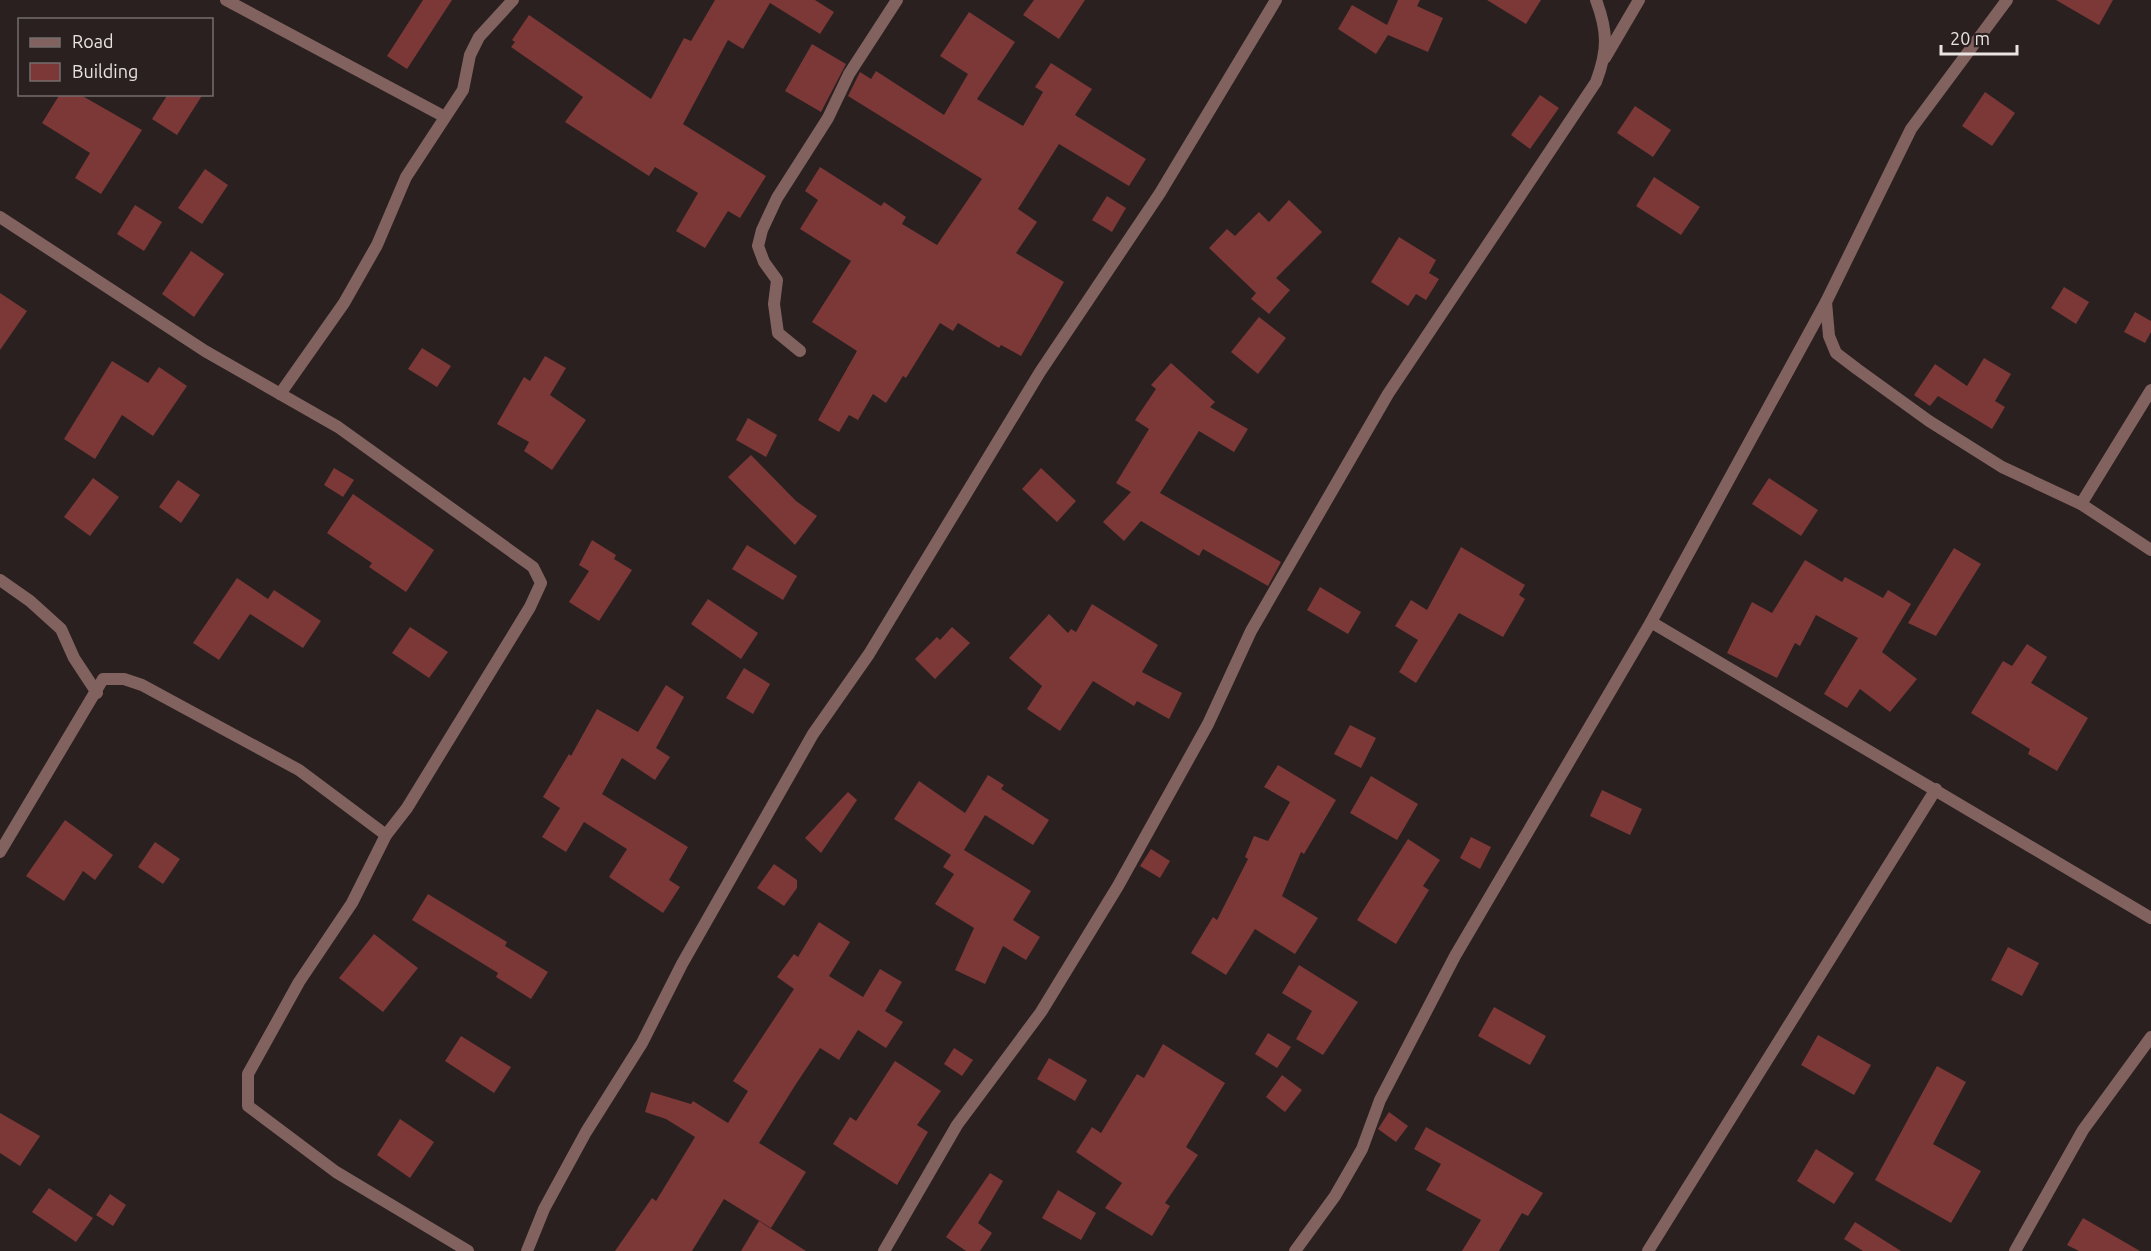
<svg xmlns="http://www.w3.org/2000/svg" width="2151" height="1251" viewBox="0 0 2151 1251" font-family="Ubuntu,sans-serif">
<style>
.building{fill:#7b3837}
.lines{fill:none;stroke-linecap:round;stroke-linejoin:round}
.minor{stroke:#82625f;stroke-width:12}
</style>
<rect width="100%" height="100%" fill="#29201f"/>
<g class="building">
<path d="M423 0H452L407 69 387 56Z"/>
<path d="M715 0H815L834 12 820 34 770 3 743 49 728 40 683 124 766 176 740 218 728 211 705 248 676 231 698 193 655 167 649 176 565 122 583 97 511 47 515 42 512 40 529 15 651 99 684 38 691 41Z"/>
<path d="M1034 0H1085L1059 39 1023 15Z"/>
<path d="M1398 0H1420L1417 6 1443 18 1428 52 1388 35 1376 54 1338 29 1352 5 1387 25Z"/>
<path d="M1487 0H1541L1526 24Z"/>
<path d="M2056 0H2113L2099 25Z"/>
<path d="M969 12 1015 42 977 99 1023 126 1043 92 1035 87 1051 63 1092 89 1075 115 1146 159 1129 186 1059 144 1018 209 1037 222 1016 253 1064 282 1021 356 1001 345 999 348 958 323 953 331 940 323 906 378 903 376 886 403 873 394 858 420 849 415 839 432 818 420 857 351 812 322 851 261 800 229 818 200 805 191 820 167 881 206 884 202 906 217 902 224 937 245 982 179 848 96 860 72 871 79 876 71 944 115 968 74 940 56Z"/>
<path d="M812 44 846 64 821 112 785 91Z"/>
<path d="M1985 92 2015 113 1992 146 1962 126Z"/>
<path d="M60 94H79L142 130 101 194 75 178 90 153 42 123Z"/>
<path d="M168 94H203L177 135 152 119Z"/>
<path d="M1540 95 1559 108 1530 149 1511 135Z"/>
<path d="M1635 106 1671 130 1653 157 1617 133Z"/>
<path d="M205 169 228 185 202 224 178 208Z"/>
<path d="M1654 177 1700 207 1681 235 1636 206Z"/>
<path d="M1107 196 1126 208 1112 232 1092 220Z"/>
<path d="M1289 200 1322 232 1276 278 1290 290 1269 314 1251 299 1256 293 1209 248 1227 229 1235 236 1259 212 1269 222Z"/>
<path d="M135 205 162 222 144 251 117 234Z"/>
<path d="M1399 237 1436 260 1429 273 1439 279 1426 300 1416 294 1408 306 1371 282Z"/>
<path d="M191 251 224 274 194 317 162 294Z"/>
<path d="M2064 287 2089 302 2076 324 2051 308Z"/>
<path d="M0 293 27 311 0 350Z"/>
<path d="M2135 312 2151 321V332L2145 343 2124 332Z"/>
<path d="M1259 317 1286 338 1258 374 1231 352Z"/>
<path d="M422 348 451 366 437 387 408 369Z"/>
<path d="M545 356 566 368 550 395 586 420 552 470 524 451 529 442 497 424 524 377 530 381Z"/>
<path d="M1984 358 2011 374 1995 401 2005 407 1992 429 1938 396 1930 406 1914 395 1935 364 1967 386Z"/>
<path d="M112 361 148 383 159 367 187 386 153 436 122 415 95 459 64 439Z"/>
<path d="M1171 363 1215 402 1210 407 1248 429 1234 452 1199 431 1160 493 1281 562 1268 586 1203 549 1199 556 1141 521 1124 541 1103 522 1131 492 1116 483 1149 429 1135 420 1156 389 1151 385Z"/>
<path d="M748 418 777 435 766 457 736 440Z"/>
<path d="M751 455 796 501 817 516 795 545 728 477Z"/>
<path d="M334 468 354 480 343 497 324 485Z"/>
<path d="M1041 468 1076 501 1057 522 1022 489Z"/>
<path d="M93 478 119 497 90 536 64 517Z"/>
<path d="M1769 478 1818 510 1801 536 1752 504Z"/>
<path d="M178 480 200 495 181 523 159 507Z"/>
<path d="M353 494 434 550 406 592 369 567 372 563 327 533Z"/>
<path d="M592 540 616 555 614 559 632 570 599 621 569 602 589 571 579 565Z"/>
<path d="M747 545 797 576 783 600 732 569Z"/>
<path d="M1461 547 1525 585 1519 595 1525 599 1503 637 1459 613 1416 683 1399 672 1418 640 1395 626 1411 600 1427 610Z"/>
<path d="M1954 548 1981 564 1936 636 1908 623Z"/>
<path d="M1805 560 1842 582 1845 577 1883 598 1888 590 1911 604 1882 652 1917 679 1890 712 1860 689 1847 708 1824 694 1858 638 1816 615 1800 646 1795 643 1777 678 1727 653 1752 602 1772 613Z"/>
<path d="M237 578 268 599 274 590 321 621 303 648 250 614 219 660 193 643Z"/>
<path d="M1320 587 1361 612 1348 634 1307 610Z"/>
<path d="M708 599 758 633 741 659 691 624Z"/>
<path d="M1092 604 1158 645 1142 672 1182 693 1169 719 1137 701 1134 706 1093 681 1060 731 1027 709 1042 686 1009 658 1049 614 1068 633 1071 629 1076 632Z"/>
<path d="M410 627 448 652 429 678 392 653Z"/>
<path d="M952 627 970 643 935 679 915 659 937 637 940 640Z"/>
<path d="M2027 644 2047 657 2031 683 2088 718 2057 771 2028 754 2030 749 1971 713 2003 661 2012 666Z"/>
<path d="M744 668 770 684 753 714 726 698Z"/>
<path d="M666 685 684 697 656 748 670 757 655 780 622 758 602 794 688 847 669 880 680 887 663 913 609 877 627 849 584 822 566 852 542 837 560 808 543 797 569 754 571 756 597 709 638 732Z"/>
<path d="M1350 725 1376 738 1361 768 1334 754Z"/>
<path d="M1278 765 1336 800 1304 854 1301 852 1282 896 1318 918 1295 954 1255 929 1226 975 1191 953 1213 917 1217 920 1248 859 1245 857 1254 836 1268 841 1290 802 1264 787Z"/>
<path d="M988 775 1004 785 1001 789 1049 820 1033 845 985 815 964 850 1031 891 1013 920 1040 937 1026 960 1003 946 985 984 955 970 974 928 935 904 954 874 943 867 951 855 894 819 919 781 965 813Z"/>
<path d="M1371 776 1418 804 1397 840 1350 813Z"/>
<path d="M1602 790 1642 809 1630 835 1590 816Z"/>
<path d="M848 792 857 800 821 853 805 838Z"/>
<path d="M65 820 113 855 95 880 83 871 64 901 26 876Z"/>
<path d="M1471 837 1491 847 1480 869 1460 858Z"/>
<path d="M1408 839 1440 860 1423 886 1429 890 1396 944 1357 920Z"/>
<path d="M155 842 180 859 163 884 138 867Z"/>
<path d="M1151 849 1170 861 1160 878 1140 866Z"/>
<path d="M774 864 797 880V888L784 906 757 888Z"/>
<path d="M428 894 507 942 505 946 548 972 531 999 496 977 498 973 412 920Z"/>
<path d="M819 922 850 942 829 976 863 997 880 969 902 982 885 1011 903 1022 886 1048 858 1030 839 1060 820 1048 796 1084 759 1143 806 1172 771 1228 724 1199 692 1251H615L652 1198 656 1201 695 1137 666 1119 645 1112 651 1092 691 1104 693 1101 728 1123 748 1091 733 1081 794 989 777 977 794 954 798 957Z"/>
<path d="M374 934 418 968 383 1012 339 978Z"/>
<path d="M2008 947 2039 963 2022 996 1991 980Z"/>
<path d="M1299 965 1358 1002 1323 1055 1296 1039 1312 1011 1282 993Z"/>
<path d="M1494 1007 1546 1036 1530 1065 1478 1036Z"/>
<path d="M1268 1033 1291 1047 1277 1068 1255 1054Z"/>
<path d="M1818 1035 1871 1065 1854 1095 1801 1065Z"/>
<path d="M461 1036 511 1067 494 1093 445 1061Z"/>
<path d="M1163 1044 1225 1083 1186 1147 1198 1155 1165 1203 1170 1206 1152 1236 1105 1208 1122 1183 1076 1152 1092 1127 1101 1133 1137 1074 1144 1078Z"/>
<path d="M954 1048 973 1060 962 1076 944 1064Z"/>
<path d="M1049 1058 1087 1080 1075 1101 1037 1079Z"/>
<path d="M895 1061 941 1091 917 1125 928 1132 897 1185 833 1144 850 1117 856 1121Z"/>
<path d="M1937 1066 1966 1082 1933 1144 1981 1171 1951 1223 1875 1180Z"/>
<path d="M1282 1075 1302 1090 1285 1112 1266 1097Z"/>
<path d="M1389 1112 1408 1126 1396 1142 1378 1129Z"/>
<path d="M0 1113 40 1136 20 1166 0 1153Z"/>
<path d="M400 1119 434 1142 410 1178 377 1155Z"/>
<path d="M1426 1127 1543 1193 1528 1216 1522 1213 1499 1251H1462L1481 1220 1426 1190 1441 1164 1414 1149Z"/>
<path d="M1816 1149 1854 1173 1834 1204 1797 1181Z"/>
<path d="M990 1173 1003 1181 978 1223 992 1233 980 1251H966L946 1237Z"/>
<path d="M49 1188 93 1218 76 1242 32 1212Z"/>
<path d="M1058 1190 1096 1213 1081 1240 1042 1218Z"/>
<path d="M110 1194 126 1205 113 1226 96 1215Z"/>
<path d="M2083 1218 2140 1251H2079L2067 1245Z"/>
<path d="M759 1221 806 1251H741Z"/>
<path d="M1855 1222 1901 1251H1863L1844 1239Z"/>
</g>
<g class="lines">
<g class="minor">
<path d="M226 0 445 117"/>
<path d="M1605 58 1639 0"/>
<path d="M0 217 205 351 338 427 533 567 541 583 530 607 407 808 386 835 352 903 299 982 248 1074V1106L336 1172 468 1251"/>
<path d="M1826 302 1829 336 1836 353 1857 369 1929 421 2002 467 2081 504 2151 550"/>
<path d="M800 351 778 333 774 304 777 280 764 262 758 246 762 230 777 198 828 118 849 74 897 0"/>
<path d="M280 394 344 303 377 245 406 177 463 90 470 55 479 37 513 0"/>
<path d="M2081 504 2151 390"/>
<path d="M0 580 30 601 61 629 74 658 97 693"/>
<path d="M1651 622 1826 302 1911 129 2007 0"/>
<path d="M0 852 103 679H124L142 685 299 770 386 835"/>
<path d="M527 1251 544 1209 586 1132 642 1043 682 964 813 734 869 654 1040 372 1160 193 1276 0"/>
<path d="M884 1251 957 1125 1041 1012 1118 886 1208 724 1251 631 1388 394 1596 82C1608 50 1608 32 1596 0"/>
<path d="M1295 1251 1335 1196 1362 1149 1380 1100 1455 956 1651 622 2151 918"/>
<path d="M1648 1251 1936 789"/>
<path d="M2015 1251 2083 1130 2151 1037"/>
</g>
</g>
<rect x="18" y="18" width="195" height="78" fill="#29201f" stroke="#766e6d" stroke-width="1.5"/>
<rect x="30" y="38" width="30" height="9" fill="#82625f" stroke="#766e6d" stroke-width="1.5"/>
<text x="72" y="48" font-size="18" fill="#e9e3e2">Road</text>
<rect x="30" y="63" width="30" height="18" fill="#7b3837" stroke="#766e6d" stroke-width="1.5"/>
<text x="72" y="78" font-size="18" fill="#e9e3e2">Building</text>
<path d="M1941 45v9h76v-9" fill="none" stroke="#e9e3e2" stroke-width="3"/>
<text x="1950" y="45" font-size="18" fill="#e9e3e2" stroke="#29201f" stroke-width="4.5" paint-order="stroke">20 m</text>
</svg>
